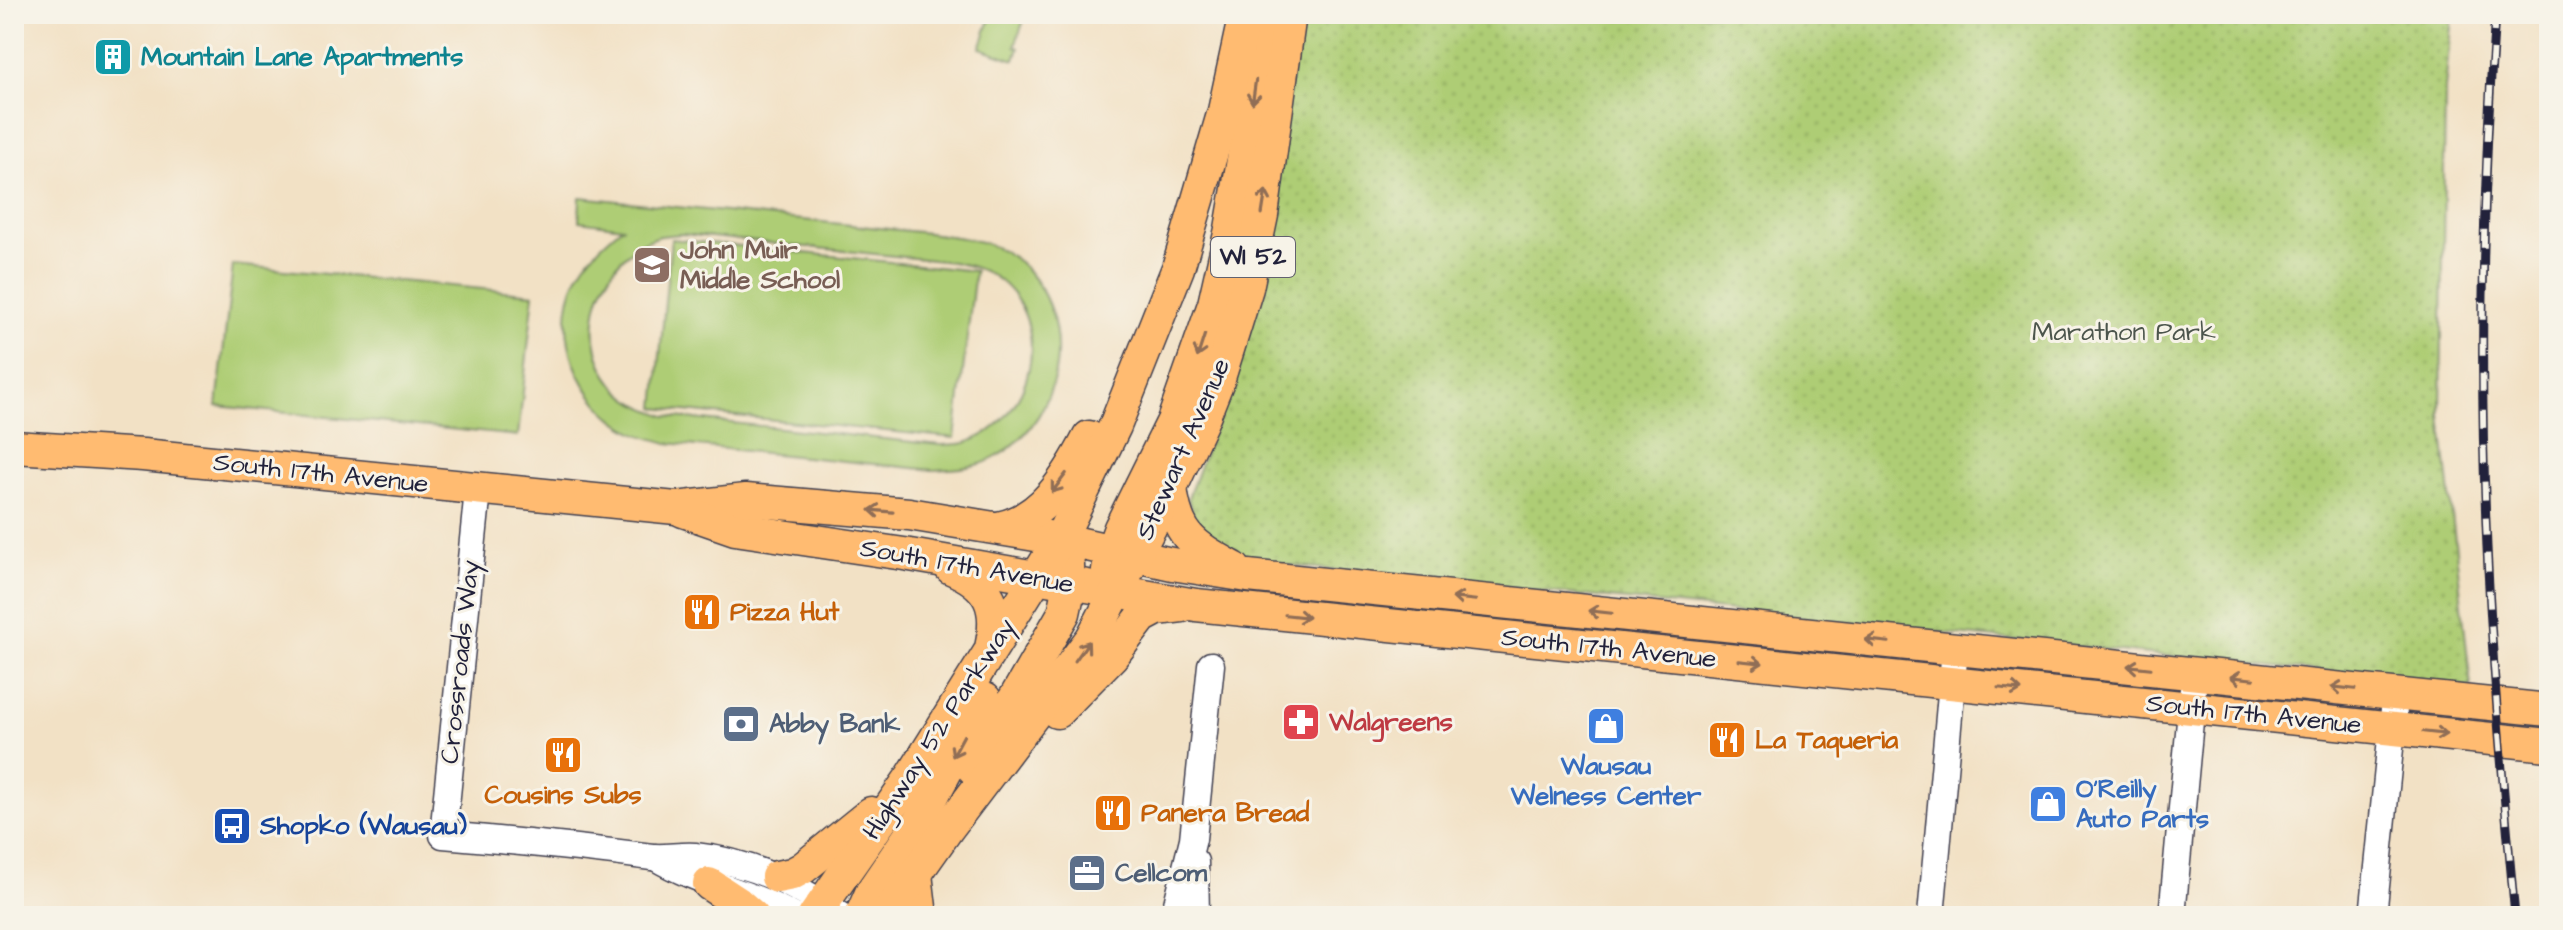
<svg xmlns="http://www.w3.org/2000/svg" width="2563" height="930" viewBox="0 0 2563 930" font-family="'Architects Daughter',sans-serif">
<style>
.park{fill:url(#park-dots);stroke:#687858;stroke-width:2}
.garden{fill:#aecd74;stroke:#687858;stroke-width:2;fill-rule:evenodd}
.lines{fill:none;stroke-linecap:round;stroke-linejoin:round}
.minor-casing{stroke:#413f50;stroke-width:29}
.major-casing{stroke:#413f50;stroke-width:35}
.minor{stroke:#fff;stroke-width:26}
.major{stroke:#ffbb71;stroke-width:32}
.rail-casing{stroke:#22223b;stroke-width:9}
.rail{stroke:#f7f3e8;stroke-width:6;stroke-dasharray:18;stroke-linecap:butt}
.oneway{stroke:#906e56}
.labels{text-anchor:middle;dominant-baseline:central;stroke-width:6;stroke-linejoin:round;paint-order:stroke}
.shield{fill:#f7f3e8;stroke:#62616f;stroke-width:2}
.shield-label{font-size:24px;font-weight:bold;fill:#22223b}
.culture-label{font-size:26px;font-weight:bold;fill:#0d838f;stroke:#f7f3e8;text-anchor:start}
.education-label{font-size:26px;font-weight:bold;fill:#785e54;stroke:#f7f3e8;text-anchor:start}
.park-label{font-size:26px;fill:#4c554c;stroke:#f7f3e8}
.street-label{font-size:26px;fill:#22223b;stroke:#f7f3e8}
.food-label{font-size:26px;font-weight:bold;fill:#c56008;stroke:#f7f3e8;text-anchor:start}
.health-label{font-size:26px;font-weight:bold;fill:#be3a42;stroke:#f7f3e8;text-anchor:start}
.service-label{font-size:26px;font-weight:bold;fill:#4e5e75;stroke:#f7f3e8;text-anchor:start}
.shop-label{font-size:26px;font-weight:bold;fill:#366cbe;stroke:#f7f3e8}
.transit-label{font-size:26px;font-weight:bold;fill:#164399;stroke:#f7f3e8;text-anchor:start}
</style>
<defs>
<pattern id="park-dots" width="8" height="8" patternUnits="userSpaceOnUse" patternTransform="scale(2)"><rect width="8" height="8" fill="#aecd74"/><path d="M2 2h.1M6 6h.1" fill="none" stroke="#95b065" stroke-width="1.8" stroke-linecap="round"/></pattern>
</defs>
<rect width="100%" height="100%" fill="#f7f3e8"/>
<filter id="ink" filterUnits="userSpaceOnUse"><feTurbulence type="fractalNoise" baseFrequency=".0125" numOctaves="2"/><feDisplacementMap in="SourceGraphic" scale="16" xChannelSelector="R" yChannelSelector="G"/><feConvolveMatrix kernelMatrix="1 2 1 2 8 2 1 2 1" color-interpolation-filters="sRGB"/></filter>
<filter id="wash" filterUnits="userSpaceOnUse"><feTurbulence type="fractalNoise" baseFrequency=".006" numOctaves="4" result="noise"/><feDisplacementMap in="SourceGraphic" scale="32" xChannelSelector="R" yChannelSelector="G"/><feGaussianBlur stdDeviation="1.8" result="paint"/><feColorMatrix in="noise" values="0 0 0 0 0 0 0 0 0 0 0 0 0 0 0 0 0 1.4 0 .05"/><feComposite in="paint" operator="in"/></filter>
<g filter="url(#wash)">
<rect width="100%" height="100%" fill="#f2e1c5"/>
<path class="park" d="M1303 14H2452L2445 89 2441 415 2471 687 1249 561 1197 532 1188 498 1237 367Z"/>
<g class="garden">
<path d="M992 14H1026L1015 46 1019 48 1015 60 980 48Z"/>
<path d="M580 197 928 233C959 237 996 240 1020 263 1078 317 1066 415 998 456 979 468 955 469 933 470L667 443C656 439 642 437 632 431 580 404 550 332 577 278 588 256 604 242 622 227L579 221ZM682 234 952 262C966 265 981 268 993 276 1057 318 1035 421 965 443 958 445 948 444 941 445L666 416C650 410 635 405 622 393 572 348 594 257 657 237 664 235 674 235 682 234Z"/>
<path d="M671 239 975 271 955 438 655 408Z"/>
<path d="M233 265 534 294 518 436 217 406Z"/>
</g>
</g>
<g filter="url(#ink)">
<g class="lines">
<defs>
<g id="minor">
<path d="M478 490 443 835C513 841 583 848 652 857 666 858 681 855 695 856 753 862 795 885 842 916"/>
<path d="M655 857C699 884 749 891 793 916"/>
<path d="M1195 862 1196 916"/>
<path d="M1174 916 1193 839 1211 665"/>
<path d="M1931 916 1955 649"/>
<path d="M2172 916 2193 689"/>
<path d="M2373 916 2394 709"/>
</g>
<g id="major">
<path d="M14 447 143 455 676 508 746 500 909 514 1060 539 1172 564 1248 576 2549 710"/>
<path d="M1171 488C1177 537 1193 545 1234 568"/>
<path d="M683 511 735 529 904 554 1196 605 2549 745"/>
<path d="M998 528C1043 520 1069 475 1089 437"/>
<path d="M951 568C991 585 1000 607 991 648"/>
<path d="M1108 570 1112 550 1120 528 1173 421 1214 304 1231 229 1254 97 1261 14"/>
<path d="M1057 712 1112 656 1142 617 1157 609 1182 606"/>
<path d="M974 769 1064 613 1069 590 1068 565"/>
<path d="M916 874 921 916"/>
<path d="M777 877 792 874 803 868 871 813"/>
<path d="M709 884 738 903 753 916"/>
<path d="M814 916 912 776 1036 578 1060 539 1115 426 1178 268 1224 111 1245 14"/>
<path d="M861 916 872 891 917 825 985 699"/>
<path d="M886 916 948 828 1092 638 1171 488 1202 421 1219 378 1247 288 1262 215 1290 14"/>
</g>
</defs>
<use href="#minor" class="minor-casing"/>
<use href="#major" class="major-casing"/>
<use href="#minor" class="minor"/>
<use href="#major" class="major"/>
<defs>
<path id="rail" d="M2495 14C2483 184 2479 353 2486 523 2491 654 2503 785 2515 916"/>
</defs>
<use href="#rail" class="rail-casing"/>
<use href="#rail" class="rail"/>
</g>
<defs><path id="oneway-shaft" d="M-6 0H5M1.5-3L5.5 0L1.5 3" fill="none" stroke-width="1.6" stroke-linecap="round" stroke-linejoin="round" transform="scale(2)"/></defs>
<g class="oneway">
<use href="#oneway-shaft" transform="translate(1254 92) rotate(98)"/>
<use href="#oneway-shaft" transform="translate(1264 202) rotate(-81)"/>
<use href="#oneway-shaft" transform="translate(1201 346) rotate(108)"/>
<use href="#oneway-shaft" transform="translate(1059 483) rotate(127)"/>
<use href="#oneway-shaft" transform="translate(881 511) rotate(-175)"/>
<use href="#oneway-shaft" transform="translate(1464 599) rotate(-174)"/>
<use href="#oneway-shaft" transform="translate(1600 612) rotate(-174)"/>
<use href="#oneway-shaft" transform="translate(1297 616) rotate(6)"/>
<use href="#oneway-shaft" transform="translate(1877 641) rotate(-174)"/>
<use href="#oneway-shaft" transform="translate(1082 651) rotate(-55)"/>
<use href="#oneway-shaft" transform="translate(1751 662) rotate(6)"/>
<use href="#oneway-shaft" transform="translate(2139 667) rotate(-174)"/>
<use href="#oneway-shaft" transform="translate(2242 678) rotate(-174)"/>
<use href="#oneway-shaft" transform="translate(2343 688) rotate(-174)"/>
<use href="#oneway-shaft" transform="translate(2010 689) rotate(6)"/>
<use href="#oneway-shaft" transform="translate(2435 733) rotate(6)"/>
<use href="#oneway-shaft" transform="translate(958 746) rotate(118)"/>
</g>
</g>
<defs>
<symbol id="building-square" viewBox="-11 -11 22 22"><rect x="-9" y="-9" width="18" height="18" rx="4" fill="#0f9aa8" stroke="#f7f3e8"/><path d="M-4-6H4V6H1V3H-1V6H-4ZM-2.5-4.3h1.7v1.8h-1.7ZM.8-4.3h1.7v1.8H.8ZM-2.5-1h1.7V.8h-1.7ZM.8-1h1.7V.8H.8Z" fill="#fff"/></symbol>
<symbol id="school-square" viewBox="-11 -11 22 22"><rect x="-9" y="-9" width="18" height="18" rx="4" fill="#8d6e63" stroke="#f7f3e8"/><path d="M0-5L7-2L0 1L-7-2ZM-4 1L0 2.5L4 1V4Q0 6-4 4Z" fill="#fff"/></symbol>
<symbol id="restaurant-square" viewBox="-11 -11 22 22"><rect x="-9" y="-9" width="18" height="18" rx="4" fill="#e8710a" stroke="#f7f3e8"/><path d="M-5-6h1v4h1v-4h1v4h1v-4h1v5L-1.5 .5V6h-2V.5L-5-1ZM5-6V6H3V1.5H1.5Q1.5-4 5-6Z" fill="#fff"/></symbol>
<symbol id="pharmacy-square" viewBox="-11 -11 22 22"><rect x="-9" y="-9" width="18" height="18" rx="4" fill="#e0444e" stroke="#f7f3e8"/><path d="M-2-6h4v4h4v4h-4v4h-4v-4h-4v-4h4Z" fill="#fff"/></symbol>
<symbol id="bank-square" viewBox="-11 -11 22 22"><rect x="-9" y="-9" width="18" height="18" rx="4" fill="#5c6f8a" stroke="#f7f3e8"/><path d="M-6-4H6V4H-6ZM0-2.3a2.3 2.3 0 1 0 0 4.6a2.3 2.3 0 1 0 0-4.6Z" fill="#fff"/></symbol>
<symbol id="shop-square" viewBox="-11 -11 22 22"><rect x="-9" y="-9" width="18" height="18" rx="4" fill="#3f7fe0" stroke="#f7f3e8"/><path d="M-5-2.5h2.3a2.7 3.5 0 0 1 5.4 0H5L5.5 6h-11ZM-1.5-2.5h3a1.5 2.3 0 0 0-3 0Z" fill="#fff"/></symbol>
<symbol id="bus-square" viewBox="-11 -11 22 22"><rect x="-9" y="-9" width="18" height="18" rx="4" fill="#1a4fb4" stroke="#f7f3e8"/><path d="M-5-6H5V4H4V6H2V4H-2V6H-4V4H-5ZM-3.5-4V0h7V-4ZM-3.5 1.2v1.5H-2V1.2ZM2 1.2v1.5H3.5V1.2Z" fill="#fff"/></symbol>
<symbol id="office-square" viewBox="-11 -11 22 22"><rect x="-9" y="-9" width="18" height="18" rx="4" fill="#5c6f8a" stroke="#f7f3e8"/><path d="M-6-3h4V-5.5h4V-3h4V5H-6ZM-1-4.5V-3h2v-1.5ZM-6 0V1H6V0Z" fill="#fff"/></symbol>
</defs>
<g fill-rule="evenodd">
<use href="#building-square" x="91" y="35" width="44" height="44"/>
<use href="#school-square" x="630" y="243" width="44" height="44"/>
<use href="#restaurant-square" x="680" y="590" width="44" height="44"/>
<use href="#pharmacy-square" x="1279" y="700" width="44" height="44"/>
<use href="#bank-square" x="719" y="702" width="44" height="44"/>
<use href="#shop-square" x="1584" y="704" width="44" height="44"/>
<use href="#restaurant-square" x="1705" y="718" width="44" height="44"/>
<use href="#restaurant-square" x="541" y="733" width="44" height="44"/>
<use href="#shop-square" x="2026" y="782" width="44" height="44"/>
<use href="#restaurant-square" x="1091" y="791" width="44" height="44"/>
<use href="#bus-square" x="210" y="804" width="44" height="44"/>
<use href="#office-square" x="1065" y="851" width="44" height="44"/>
</g>
<g class="labels">
<rect class="shield" x="1211" y="237" width="84" height="40" rx="6"/>
<g class="shield-label">
<text x="1253" y="257">WI 52</text>
</g>
<g class="culture-label">
<text x="141" y="57">Mountain Lane Apartments</text>
</g>
<g class="education-label">
<text x="680" y="250">John Muir<tspan x="680" dy="30">Middle School</tspan></text>
</g>
<g class="park-label">
<text x="2124" y="332">Marathon Park</text>
</g>
<g class="street-label">
<text transform="translate(1183 449) rotate(-66)">Stewart Avenue</text>
<text transform="translate(321 473) rotate(6)">South 17th Avenue</text>
<text transform="translate(967 566) rotate(10)">South 17th Avenue</text>
<text transform="translate(1609 648) rotate(6)">South 17th Avenue</text>
<text transform="translate(460 662) rotate(-84)">Crossroads Way</text>
<text transform="translate(2254 714) rotate(6)">South 17th Avenue</text>
<text transform="translate(939 729) rotate(-57)">Highway 52 Parkway</text>
</g>
<g class="food-label">
<text x="730" y="612">Pizza Hut</text>
<text x="1755" y="740">La Taqueria</text>
<text x="563" y="795" text-anchor="middle">Cousins Subs</text>
<text x="1141" y="813">Panera Bread</text>
</g>
<g class="health-label">
<text x="1329" y="722">Walgreens</text>
</g>
<g class="service-label">
<text x="769" y="724">Abby Bank</text>
<text x="1115" y="873">Cellcom</text>
</g>
<g class="shop-label">
<text x="1606" y="766">Wausau<tspan x="1606" dy="30">Welness Center</tspan></text>
<text x="2076" y="789" text-anchor="start">O'Reilly<tspan x="2076" dy="30">Auto Parts</tspan></text>
</g>
<g class="transit-label">
<text x="260" y="826">Shopko (Wausau)</text>
</g>
</g>
<rect width="2563" height="930" fill="none" stroke="#f7f3e8" stroke-width="48"/>
</svg>
